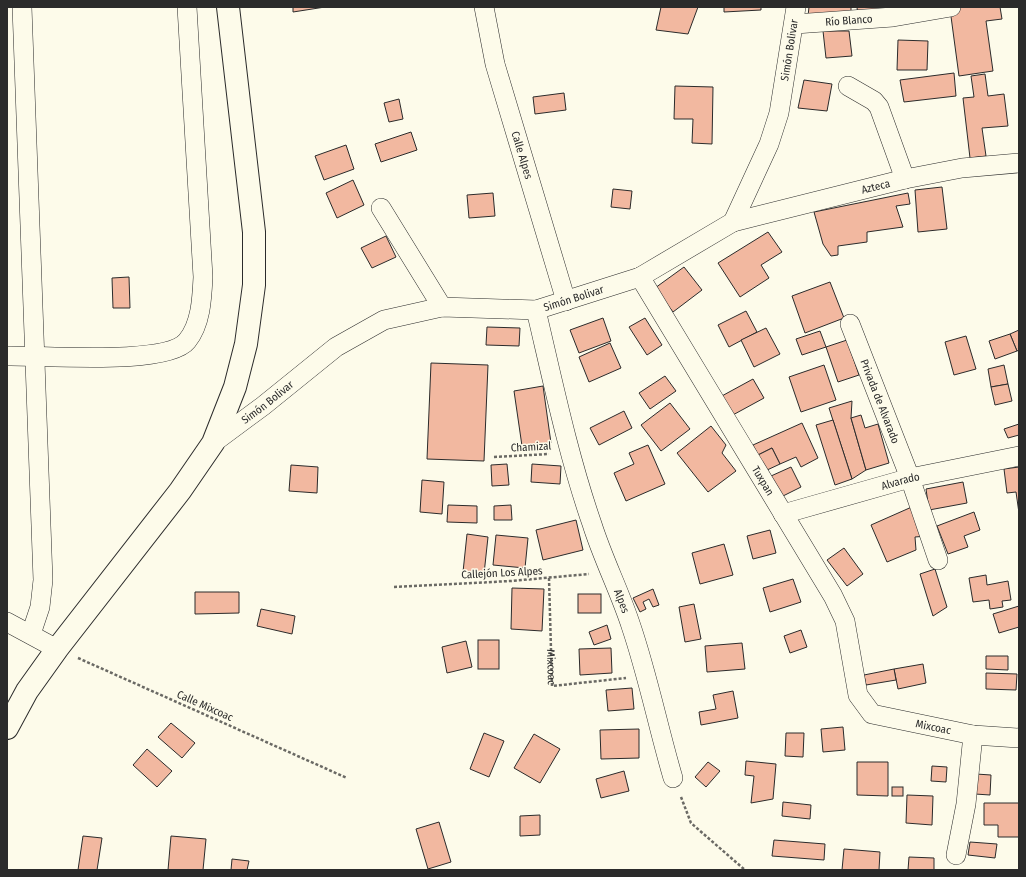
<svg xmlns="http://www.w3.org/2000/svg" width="1026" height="877" viewBox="0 0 1026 877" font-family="'Fira Sans Condensed',sans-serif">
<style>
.building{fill:#f2b8a0;stroke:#2b2b2b}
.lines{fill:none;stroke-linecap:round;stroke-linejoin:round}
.minor-casing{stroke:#2b2b2b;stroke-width:20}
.trunk-casing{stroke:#2b2b2b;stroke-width:24}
.path{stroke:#6a6964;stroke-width:2.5;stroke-dasharray:3 2;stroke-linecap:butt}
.minor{stroke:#fdfbea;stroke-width:19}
.trunk{stroke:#fdfbea;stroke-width:22}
.labels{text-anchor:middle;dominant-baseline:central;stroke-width:3;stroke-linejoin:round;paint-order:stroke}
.street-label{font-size:11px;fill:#2b2b2b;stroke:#fdfbea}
</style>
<rect width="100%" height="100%" fill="#fdfbea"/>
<g class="building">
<path d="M293 7H325L293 12Z"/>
<path d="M661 7H698L688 34 656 30Z"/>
<path d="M724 7H761V10L724 12Z"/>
<path d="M809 7H851V15L808 16Z"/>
<path d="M857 7H897L858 17Z"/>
<path d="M963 7H1000L1002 19 986 21 993 71 959 76 950 9Z"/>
<path d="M823 31H849L852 56 826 58Z"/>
<path d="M898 40 928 41 927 70H897Z"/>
<path d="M954 73 956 96 904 102 900 80Z"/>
<path d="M985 74 988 96 1004 94 1008 126 982 128 986 156 970 158 963 98 974 97 971 76Z"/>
<path d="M804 80 832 84 827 111 798 108Z"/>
<path d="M675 86 713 87 712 144 692 143 693 119H674Z"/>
<path d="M564 93 566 110 535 114 533 97Z"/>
<path d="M399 99 403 119 389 122 384 103Z"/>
<path d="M411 132 417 150 381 162 375 144Z"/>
<path d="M346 145 354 169 324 180 315 156Z"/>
<path d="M353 180 364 205 337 218 326 193Z"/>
<path d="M942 187 947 229 918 232 915 190Z"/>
<path d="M613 189 632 191 630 209 611 207Z"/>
<path d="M493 193 495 216 469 218 467 195Z"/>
<path d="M908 193 910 204 896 206 903 227 867 232V242L838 246V255L831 256 823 244 814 212Z"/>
<path d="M768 232 782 252 761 265 769 278 740 297 718 263Z"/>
<path d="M386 236 396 257 372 268 361 248Z"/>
<path d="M684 267 702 290 673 312 655 288Z"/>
<path d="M129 277 130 308H113L112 278Z"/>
<path d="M830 282 844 318 805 333 792 296Z"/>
<path d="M746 311 757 332 729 347 718 325Z"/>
<path d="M603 318 611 341 579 353 570 330Z"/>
<path d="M645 318 662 345 647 355 629 327Z"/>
<path d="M487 327 520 328 519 346 486 345Z"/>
<path d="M766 328 780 354 754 367 741 340Z"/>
<path d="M1019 330V350L1017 351 1010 334Z"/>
<path d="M820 331 826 347 802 355 796 339Z"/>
<path d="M1010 334 1017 351 995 359 989 341Z"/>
<path d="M966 336 976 369 954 375 945 342Z"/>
<path d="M847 340 859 375 838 382 826 347Z"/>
<path d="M610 343 621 368 589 382 579 357Z"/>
<path d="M431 363 488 365 484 461 427 459Z"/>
<path d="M824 365 836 400 801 412 789 377Z"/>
<path d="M1004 365 1008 384 991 387 988 369Z"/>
<path d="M665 376 676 391 650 409 639 393Z"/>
<path d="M753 379 764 398 731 416 720 397Z"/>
<path d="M1008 384 1012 401 995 405 991 387Z"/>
<path d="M543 386 551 443 522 446 514 391Z"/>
<path d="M852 401 851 418 866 470 852 479 829 408Z"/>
<path d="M670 403 690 429 661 451 641 425Z"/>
<path d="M624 411 632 428 599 445 590 428Z"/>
<path d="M861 415 865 428 878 424 889 463 866 470 851 418Z"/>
<path d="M833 420 852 479 835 485 816 425Z"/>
<path d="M802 423 818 458 801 467 796 457 780 464 772 448 758 455 753 445Z"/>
<path d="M1019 424V435L1008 438 1004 429Z"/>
<path d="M711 426 726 445 722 453 736 471 708 492 677 453Z"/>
<path d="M648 445 665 484 626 501 614 473 634 464 629 453Z"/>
<path d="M772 448 780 464 765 471 758 455Z"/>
<path d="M507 464 509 485 492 486 491 465Z"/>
<path d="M532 464 561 466 560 484 531 482Z"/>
<path d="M291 465 318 467 317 493 289 491Z"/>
<path d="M791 467 801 487 781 497 771 476Z"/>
<path d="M1019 467V513L1016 492 1007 493 1004 469Z"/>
<path d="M422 480 444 482 442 514 420 512Z"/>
<path d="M963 482 967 503 929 510 926 489Z"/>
<path d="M448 505 477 506V523L447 522Z"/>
<path d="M511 505 512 520H494V506Z"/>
<path d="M914 506 927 536 915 537 916 550 887 562 871 525Z"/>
<path d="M974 512 980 530 964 536 968 547 948 554 937 526Z"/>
<path d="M576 520 583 550 543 560 536 530Z"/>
<path d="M770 530 776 553 753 559 747 536Z"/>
<path d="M467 534 488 537 484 574 463 572Z"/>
<path d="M496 535 528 538 525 568 493 565Z"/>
<path d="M724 544 733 575 700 584 692 553Z"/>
<path d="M844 548 863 574 847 586 827 560Z"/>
<path d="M935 569 947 607 933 616 920 574Z"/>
<path d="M986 575 987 585 1008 581 1011 600 1002 601 1003 607 990 609 989 600 973 602 969 578Z"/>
<path d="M793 579 801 602 770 612 763 588Z"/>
<path d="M512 588 544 589 542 631 511 629Z"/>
<path d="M653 589 659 605 653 607 649 599 643 602 646 609 640 612 633 598Z"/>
<path d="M195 592H239V613L195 614Z"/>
<rect x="578" y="594" width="23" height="19"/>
<path d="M694 604 701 639 685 642 679 607Z"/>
<path d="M1019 606V627L999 633 993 614Z"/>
<path d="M261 609 295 616 292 634 257 626Z"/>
<path d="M607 625 611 639 594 645 589 632Z"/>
<path d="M801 630 807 647 790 653 784 636Z"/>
<rect x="478" y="640" width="21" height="29"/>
<path d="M466 641 472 667 447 673 442 647Z"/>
<path d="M742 643 745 669 707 672 705 646Z"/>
<path d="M611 648 612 673 580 675 579 649Z"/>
<path d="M986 656H1008V670L986 669Z"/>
<path d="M923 664 926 683 898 689 894 669Z"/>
<path d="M894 669 896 680 866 685 864 675Z"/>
<path d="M986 673 1017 674 1016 690 986 689Z"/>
<path d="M632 688 634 709 608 711 606 690Z"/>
<path d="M733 691 738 718 701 725 699 712 716 709 713 695Z"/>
<path d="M171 723 195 743 182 758 158 737Z"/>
<path d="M843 727 845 750 823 752 821 729Z"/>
<path d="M639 729V758L601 759 600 730Z"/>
<path d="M484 733 504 741 489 777 470 769Z"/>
<path d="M786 733H804L803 757 785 756Z"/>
<path d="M534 734 560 749 540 783 514 768Z"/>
<path d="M147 749 172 771 157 787 133 765Z"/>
<path d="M746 761 776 764 773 799 751 803 754 776 745 775Z"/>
<path d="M708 762 720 771 706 787 695 777Z"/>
<path d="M857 762H888V796L857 795Z"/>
<path d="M932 766 947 767 946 782 931 781Z"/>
<path d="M624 771 629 791 601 798 596 779Z"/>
<path d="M976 774 991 775 990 795 975 794Z"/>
<rect x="892" y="787" width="11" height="9"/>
<path d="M907 795 933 796 932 825 906 823Z"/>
<path d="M783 802 811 805 810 819 782 816Z"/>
<path d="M984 803H1019V837H998V825H984Z"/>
<path d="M540 815V835L520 836V816Z"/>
<path d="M439 822 451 862 428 869 416 829Z"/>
<path d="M83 836 102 838 97 870H78Z"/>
<path d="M171 836 206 839 203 870H168Z"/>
<path d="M774 840 825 844 824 860 772 856Z"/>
<path d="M970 842 997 844 995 858 968 855Z"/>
<path d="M844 849 880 852 879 870H842Z"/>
<path d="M909 857 934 858V870H908Z"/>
<path d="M232 859 249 861 247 870H231Z"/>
</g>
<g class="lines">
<defs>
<g id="minor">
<path d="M22 7 43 580 40 607 31 634"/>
<path id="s2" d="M484 7 495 64 566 301"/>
<path id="s3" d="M795 24 893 17 951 7"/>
<path d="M848 86 874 101 879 107 905 179"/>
<path d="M381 208 442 307"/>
<path id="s4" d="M733 222 905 179 962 168 1019 163"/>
<path id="s5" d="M640 277 833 596 845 621 858 695 872 714 973 735 1019 738"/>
<path id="s6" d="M536 310C553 382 568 455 592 524 603 559 620 592 631 626 648 676 658 727 673 778"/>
<path id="s7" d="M850 324 910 478 938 560"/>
<path d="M7 356C41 355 167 366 187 341 201 324 202 298 203 277L187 7"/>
<path id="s8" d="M213 443 263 406 336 347 384 320 442 307 536 310 640 277 733 222 769 144 779 113 796 7"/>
<path id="s9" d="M783 514 910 478 1019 456"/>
<path d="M7 622 57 649"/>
<path d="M956 855 966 804 973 735"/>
</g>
<path id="trunk" d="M7 728 27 691 57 649 180 491 213 443 235 387 246 344 254 285V232L228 7"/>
</defs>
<use href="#minor" class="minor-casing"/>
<use href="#trunk" class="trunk-casing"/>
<g class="path">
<path d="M494 457 549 454"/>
<path id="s1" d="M549 578 552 686 626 678"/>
<path d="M394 587 511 581 589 574"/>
<path d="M78 658 347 778"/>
<path d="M681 797 691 823 745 870"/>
</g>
<use href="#minor" class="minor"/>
<use href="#trunk" class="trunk"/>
</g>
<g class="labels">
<g class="street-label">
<text stroke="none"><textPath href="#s3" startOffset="54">Río Blanco</textPath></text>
<text stroke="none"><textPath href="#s8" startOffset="764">Simón Bolivar</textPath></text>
<text stroke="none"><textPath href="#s2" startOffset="153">Calle Alpes</textPath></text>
<text stroke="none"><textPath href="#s4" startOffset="147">Azteca</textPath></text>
<text stroke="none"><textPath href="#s8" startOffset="404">Simón Bolivar</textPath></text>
<text stroke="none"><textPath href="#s7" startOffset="83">Privada de Alvarado</textPath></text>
<text stroke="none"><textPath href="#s8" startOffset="68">Simón Bolivar</textPath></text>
<text transform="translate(531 447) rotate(-3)">Chamizal</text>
<text stroke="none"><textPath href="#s5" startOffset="238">Tuxpan</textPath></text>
<text stroke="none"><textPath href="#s9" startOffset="122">Alvarado</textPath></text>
<text transform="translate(502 573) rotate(-3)">Callejón Los Alpes</text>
<text stroke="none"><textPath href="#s6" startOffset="304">Alpes</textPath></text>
<text stroke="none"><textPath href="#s1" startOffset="89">Mixcoac</textPath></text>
<text transform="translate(205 706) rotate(24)">Calle Mixcoac</text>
<text stroke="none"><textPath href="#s5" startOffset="562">Mixcoac</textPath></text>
</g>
</g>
<rect width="1026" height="877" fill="none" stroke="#2b2b2b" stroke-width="16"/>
</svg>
